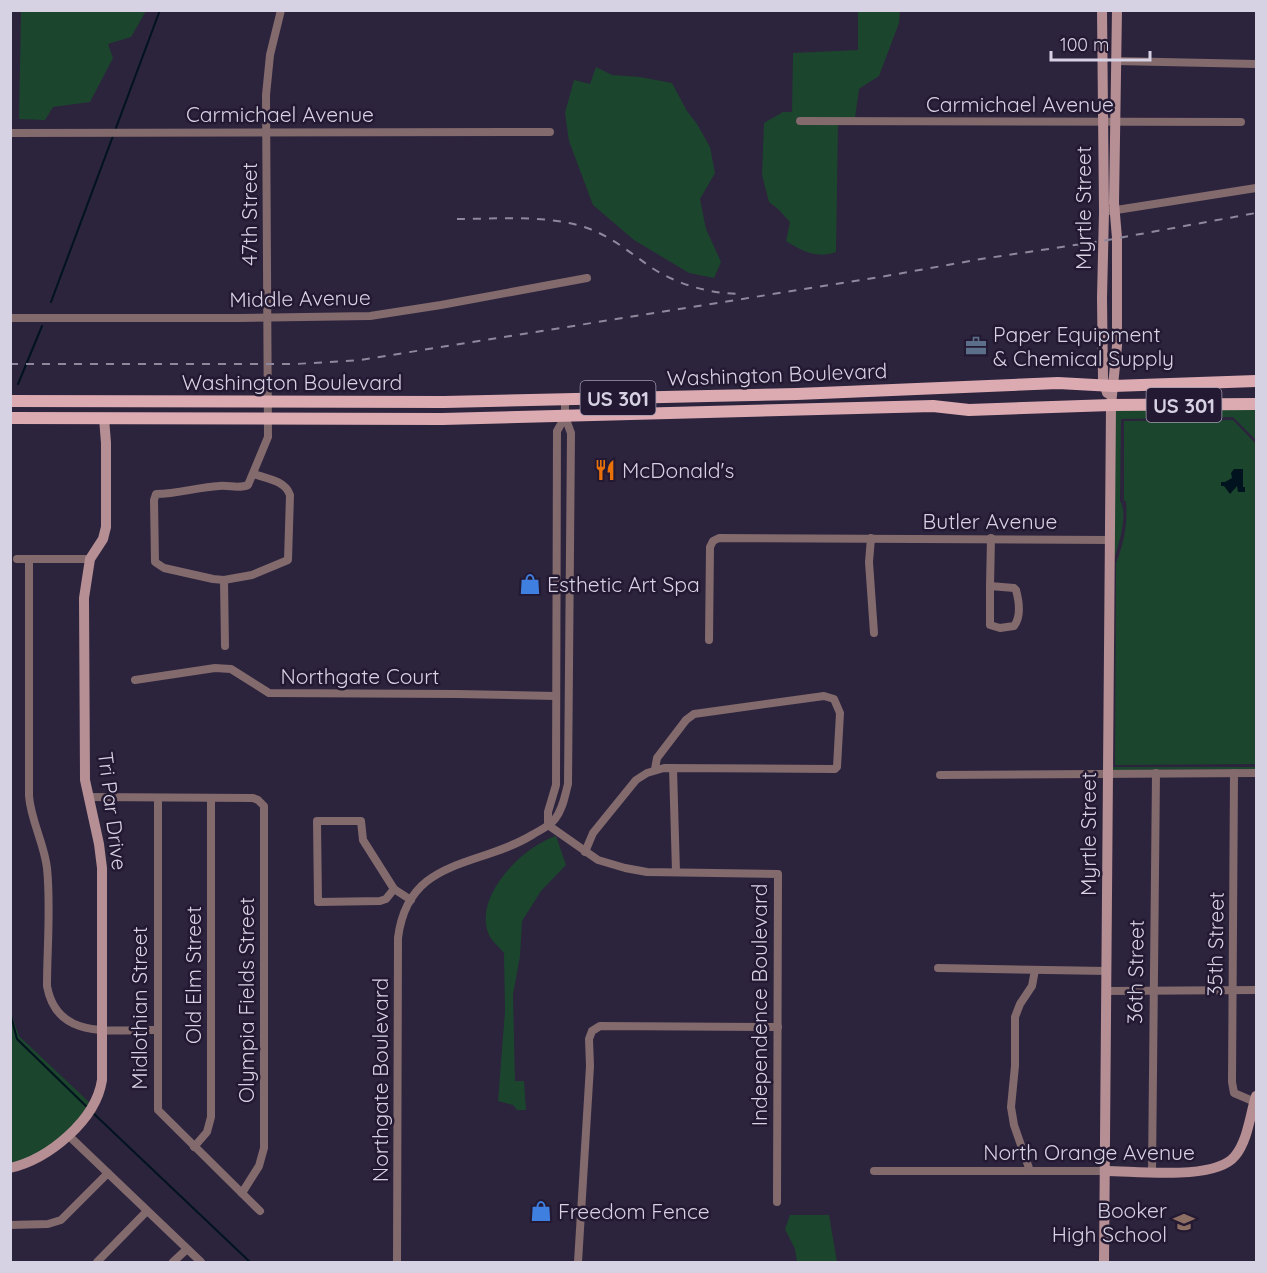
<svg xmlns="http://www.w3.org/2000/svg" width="1267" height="1273" viewBox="0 0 1267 1273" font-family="Quicksand,sans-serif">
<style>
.green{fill:#1c452d}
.water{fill:#00131e}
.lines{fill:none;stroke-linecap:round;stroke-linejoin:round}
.stream{stroke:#00131e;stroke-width:2}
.street{stroke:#826a6d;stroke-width:8}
.secondary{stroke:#b58f93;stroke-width:10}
.primary{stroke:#dcabb1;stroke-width:12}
.rail{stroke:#8f889d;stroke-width:2;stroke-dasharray:8 8;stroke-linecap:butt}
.labels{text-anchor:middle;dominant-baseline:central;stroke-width:5;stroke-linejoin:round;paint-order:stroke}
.shield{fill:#231932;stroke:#a19aae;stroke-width:1.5}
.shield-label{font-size:20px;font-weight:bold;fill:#d7d2e3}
.street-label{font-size:21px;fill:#d7d2e3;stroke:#231932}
.poi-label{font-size:21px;fill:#d7d2e3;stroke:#231932;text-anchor:start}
</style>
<rect width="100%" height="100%" fill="#2c233d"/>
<g class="green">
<path d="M21 11V10L146 11 131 37 108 44 113 58 90 102 53 107 45 120 19 119Z"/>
<path d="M858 11H900L899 23 879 76 859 89 855 118H796V124L838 125 836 252C816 259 802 251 786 241L790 222 778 209 769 202 762 175 764 123 783 112H792L793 53 858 50Z"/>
<path d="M596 67 612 75 640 77 672 83 687 111 697 124 710 147 715 173 700 199 706 229 721 262 714 278 689 273 634 240 593 205 569 141 565 113 574 80 590 84Z"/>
<path d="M1114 408H1256V440L1233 417 1200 418V413H1184L1182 418 1121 419 1120 501C1129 513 1118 548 1113 562Z"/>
<path d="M1185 415H1197V421L1233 420 1256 444V764L1115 765 1116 563C1124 543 1128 523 1126 501H1124V421H1184Z"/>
<path d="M1113 767H1256V769L1113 770Z"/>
<path d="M556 836 566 865 541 891 522 921 520 956 513 995 515 1081H524L526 1110H517L513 1105 498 1101 505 1011 504 953C499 947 492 941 489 935 472 897 523 846 556 836Z"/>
<path d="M10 1010 19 1036 90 1103C77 1121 62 1139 42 1151 33 1157 21 1160 10 1164Z"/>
<path d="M790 1215H829L837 1262H797L795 1249 785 1229Z"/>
</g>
<path class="water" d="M1234 469H1243V487H1245V492H1238L1237 486 1230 494 1224 486H1221V482H1225L1232 478 1231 473Z"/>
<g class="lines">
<g class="stream">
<path d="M51 302 160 10"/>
<path d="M18 384 42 326"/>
<path d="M10 1012 17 1039 88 1108"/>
<path d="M92 1112 250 1262"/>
</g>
<g class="street">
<path d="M1116 61 1256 64"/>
<path d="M800 121 1241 122"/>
<path d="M10 133 550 132"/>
<path d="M1110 211 1256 188"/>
<path d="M10 318H239L370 316 441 305 587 278"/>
<path d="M254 474C267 479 285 480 290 495L288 560 252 575 224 580 213 579 164 568 155 562 154 500 156 494C178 494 198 487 219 486 229 485 239 489 248 485L268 437 266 95 270 55 281 10"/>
<path d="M871 538 869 562 874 633"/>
<path d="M17 559H90"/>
<path d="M29 559V796C31 821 44 843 47 868 51 907 47 948 47 986 57 1042 114 1029 157 1030"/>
<path d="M224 580 225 646"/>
<path d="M990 586 1014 588 1016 590C1019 601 1021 617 1014 626L1000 628 990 625Z"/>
<path d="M990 586 991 538"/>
<path d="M709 640 710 547 713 541 719 538 1110 540"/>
<path d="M135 680 215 668 231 669 269 693 457 694 556 696"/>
<path d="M673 768 676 872"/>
<path d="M1234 773 1232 1082 1234 1093 1255 1102"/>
<path d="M940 775 1256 773"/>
<path d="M88 797 253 798 258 800 264 806V1148L259 1166 242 1193"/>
<path d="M158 798V1110L260 1211"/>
<path d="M317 821H361L363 840 394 889 386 899 380 901 318 902Z"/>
<path d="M548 825 598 860 625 868 647 872 778 874 777 1202"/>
<path d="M548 825V812L556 785 557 431 565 417"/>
<path d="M585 852 593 833 636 780 647 773 664 768 835 769 837 767 840 713 834 699 824 696 694 714 686 720 657 758 655 769"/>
<path d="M394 889 411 900"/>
<path d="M938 968 1107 971"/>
<path d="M1107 991 1256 990"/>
<path d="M68 1135 201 1262"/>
<path d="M194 1147 207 1132 211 1117V798"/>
<path d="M874 1171H1106"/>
<path d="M1030 1171 1014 1125 1011 1107 1015 1066V1017L1020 1004 1032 986 1035 970"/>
<path d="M1152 1172 1156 773"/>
<path d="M10 1225 48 1224 61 1220 108 1173"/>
<path d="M97 1262 147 1211"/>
<path d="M173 1262 187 1249"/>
<path d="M397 1262 398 938C408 857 478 868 532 835 540 830 550 826 555 819 563 809 565 795 568 784L571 433 565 417V399"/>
<path d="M578 1262 590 1066 589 1039 592 1031 600 1026 778 1027"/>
</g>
<g class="secondary">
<path d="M1102 10 1104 212 1102 298 1103 379 1107 393"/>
<path d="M10 1168C49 1159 96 1120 102 1080V868L99 844 85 780 84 598 90 559 103 539 106 527V443L104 418"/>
<path d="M1106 1171C1137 1171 1215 1181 1235 1156 1248 1140 1250 1115 1256 1096"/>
<path d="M1104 1262 1111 405 1117 346V238L1114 203 1117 10"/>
</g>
<g class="primary">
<path d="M10 401 444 402 797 394 1058 383 1113 386 1256 381"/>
<path d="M10 418 442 419 933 406 969 410 1111 405 1256 404"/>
</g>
<g class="rail">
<path d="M457 219C501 219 549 214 590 229 613 238 632 254 652 268 679 285 708 293 739 294"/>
<path d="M10 364H296L360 360 886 276 981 259 1102 241 1256 213"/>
</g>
</g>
<defs>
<symbol id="office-bare" viewBox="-9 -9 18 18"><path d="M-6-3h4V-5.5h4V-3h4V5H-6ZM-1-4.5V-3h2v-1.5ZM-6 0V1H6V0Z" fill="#5c6f8a" stroke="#231932" stroke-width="2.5" paint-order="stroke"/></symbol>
<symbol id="restaurant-bare" viewBox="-9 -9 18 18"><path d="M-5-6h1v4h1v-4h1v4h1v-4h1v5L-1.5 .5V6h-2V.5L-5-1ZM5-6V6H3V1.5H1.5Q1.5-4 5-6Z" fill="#e8710a" stroke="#231932" stroke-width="2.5" paint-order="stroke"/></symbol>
<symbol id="shop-bare" viewBox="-9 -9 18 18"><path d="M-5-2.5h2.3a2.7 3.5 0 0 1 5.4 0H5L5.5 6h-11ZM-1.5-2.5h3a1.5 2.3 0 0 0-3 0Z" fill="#3f7fe0" stroke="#231932" stroke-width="2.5" paint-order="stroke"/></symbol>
<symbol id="school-bare" viewBox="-9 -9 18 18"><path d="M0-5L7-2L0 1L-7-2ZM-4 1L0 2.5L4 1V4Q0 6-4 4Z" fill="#8d6e63" stroke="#231932" stroke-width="2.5" paint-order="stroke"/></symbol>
</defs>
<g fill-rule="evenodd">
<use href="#office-bare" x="961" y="331" width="30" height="30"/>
<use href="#restaurant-bare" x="590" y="455" width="30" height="30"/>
<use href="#shop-bare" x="515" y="569" width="30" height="30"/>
<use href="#shop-bare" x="526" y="1196" width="30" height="30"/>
<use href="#school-bare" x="1169" y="1207" width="30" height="30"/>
</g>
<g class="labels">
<g class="shield">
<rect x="580.5" y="381" width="75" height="34" rx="4.5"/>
<rect x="1146.5" y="388" width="75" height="34" rx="4.5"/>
</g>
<g class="shield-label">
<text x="618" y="398">US 301</text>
<text x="1184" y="405">US 301</text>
</g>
<g class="street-label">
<text x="1020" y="104">Carmichael Avenue</text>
<text x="280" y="114">Carmichael Avenue</text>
<text transform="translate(1083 208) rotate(-90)">Myrtle Street</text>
<text transform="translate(249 214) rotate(-90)">47th Street</text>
<text transform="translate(300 298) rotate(-1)">Middle Avenue</text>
<text transform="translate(777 374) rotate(-2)">Washington Boulevard</text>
<text x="292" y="382">Washington Boulevard</text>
<text x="990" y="521">Butler Avenue</text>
<text x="360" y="676">Northgate Court</text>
<text transform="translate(113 811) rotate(83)">Tri Par Drive</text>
<text transform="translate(1088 834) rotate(-90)">Myrtle Street</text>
<text transform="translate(1215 944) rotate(-89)">35th Street</text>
<text transform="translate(1135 972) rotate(-89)">36th Street</text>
<text transform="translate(193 975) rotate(-90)">Old Elm Street</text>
<text transform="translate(246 1000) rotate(-90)">Olympia Fields Street</text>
<text transform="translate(759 1005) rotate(-90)">Independence Boulevard</text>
<text transform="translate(139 1008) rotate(-90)">Midlothian Street</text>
<text transform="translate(380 1080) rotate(-90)">Northgate Boulevard</text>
<text x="1089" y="1152">North Orange Avenue</text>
</g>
<g class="poi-label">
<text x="993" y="334">Paper Equipment<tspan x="993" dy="24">&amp; Chemical Supply</tspan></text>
<text x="622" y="470">McDonald's</text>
<text x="547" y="584">Esthetic Art Spa</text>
<text x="1167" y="1210" text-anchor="end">Booker<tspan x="1167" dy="24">High School</tspan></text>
<text x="558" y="1211">Freedom Fence</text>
</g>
</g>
<rect width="1267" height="1273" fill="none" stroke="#d7d2e3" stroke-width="24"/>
<path d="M1051 51v9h99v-9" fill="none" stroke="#d7d2e3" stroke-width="3"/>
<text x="1060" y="51" font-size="18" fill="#d7d2e3" stroke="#231932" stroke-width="4.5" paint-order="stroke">100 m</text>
</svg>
